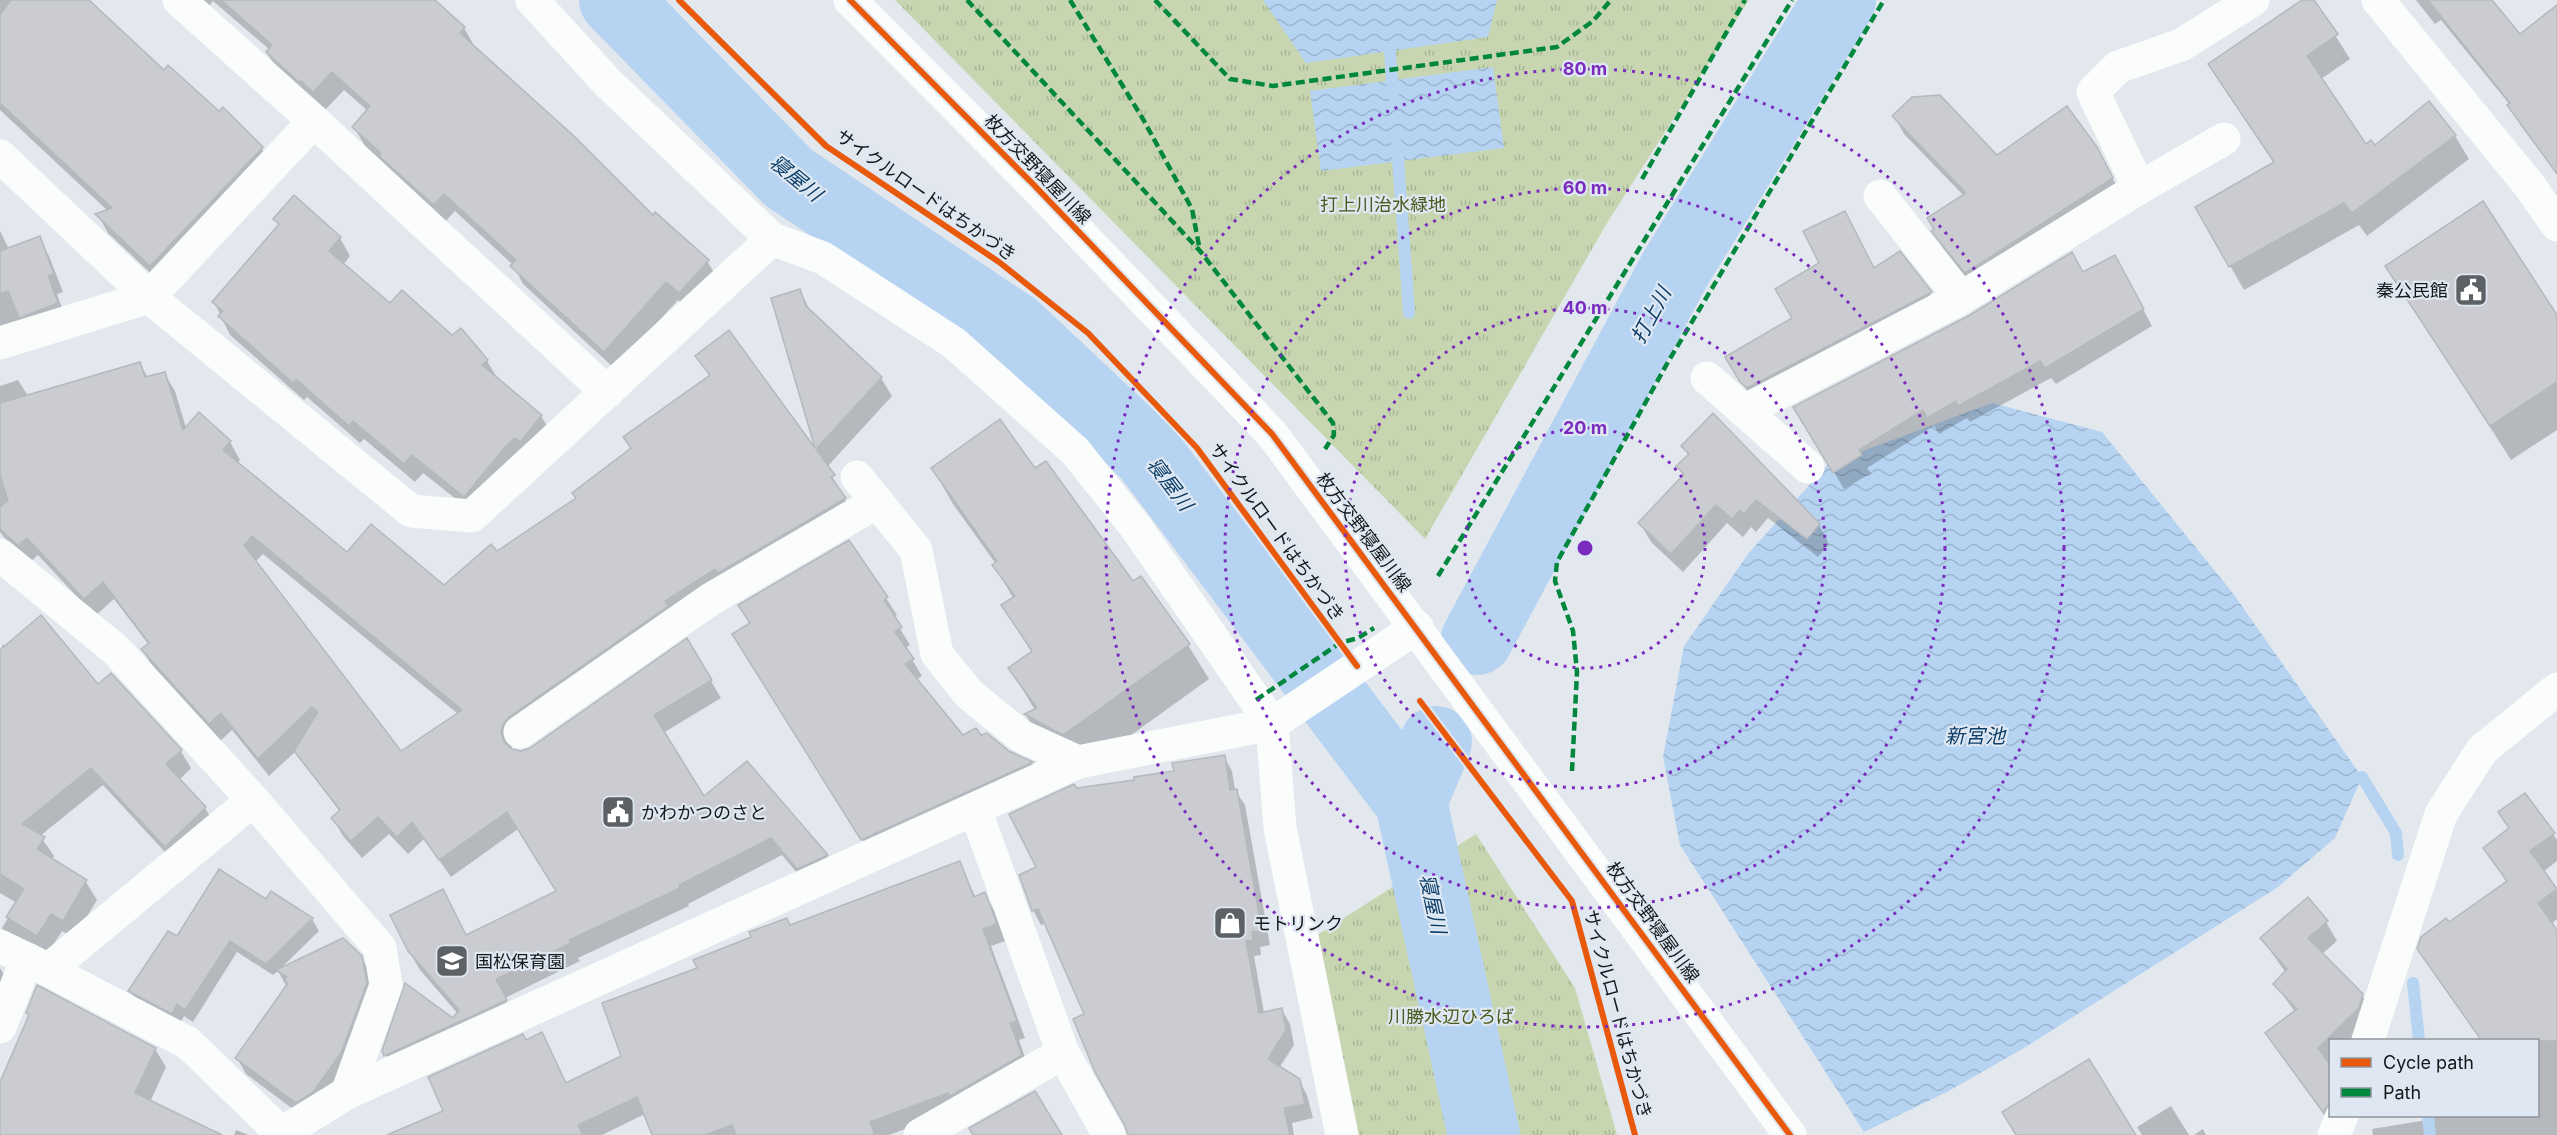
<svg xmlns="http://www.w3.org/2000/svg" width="2557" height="1135" viewBox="0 0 2557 1135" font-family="Inter,'Noto Sans JP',sans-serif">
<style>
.park{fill:url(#park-tufts)}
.water{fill:url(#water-waves)}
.shadow{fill:#0003;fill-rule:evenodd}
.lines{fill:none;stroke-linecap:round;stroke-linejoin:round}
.stream{stroke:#b6d4f2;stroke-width:12}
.river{stroke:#b6d4f2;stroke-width:72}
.building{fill:#caccd1;stroke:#b5b8bc;stroke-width:1.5;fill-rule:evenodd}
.street{stroke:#fbfcfc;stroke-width:33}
.secondary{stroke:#fbfcfc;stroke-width:33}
.primary{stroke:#fbfcfc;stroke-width:33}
.quiet{stroke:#00873e;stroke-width:4.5;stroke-dasharray:9 4.5;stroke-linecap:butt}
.cycleway-casing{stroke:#dfe8f2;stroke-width:10}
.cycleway{stroke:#e8590c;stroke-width:6}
.ring{fill:none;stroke:#7b2cbf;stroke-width:3;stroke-dasharray:3 6}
.labels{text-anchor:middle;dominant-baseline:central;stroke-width:4.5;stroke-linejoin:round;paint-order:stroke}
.street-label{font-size:18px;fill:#14181b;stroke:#dfe8f2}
.park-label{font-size:18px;fill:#495a1c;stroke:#dfe8f2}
.poi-label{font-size:18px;fill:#14181b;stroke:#dfe8f2;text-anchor:start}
.water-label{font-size:20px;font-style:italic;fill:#0c3e69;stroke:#dfe8f2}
.centre{fill:#7b2cbf;stroke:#dfe8f2;stroke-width:3}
.ring-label{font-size:18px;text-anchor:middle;font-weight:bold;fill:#7b2cbf;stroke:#dfe8f2;stroke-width:4.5;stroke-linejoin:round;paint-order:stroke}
</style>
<defs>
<pattern id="park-tufts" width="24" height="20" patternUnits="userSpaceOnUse" patternTransform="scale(1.5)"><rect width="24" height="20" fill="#c7d6b0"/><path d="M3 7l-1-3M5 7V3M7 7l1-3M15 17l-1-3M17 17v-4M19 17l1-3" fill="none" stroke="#aab797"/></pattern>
<pattern id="water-waves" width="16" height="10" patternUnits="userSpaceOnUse" patternTransform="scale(1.5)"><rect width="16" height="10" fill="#b6d4f2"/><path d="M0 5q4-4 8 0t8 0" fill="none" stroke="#9cb5cf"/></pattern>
</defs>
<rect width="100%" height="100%" fill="#e3e8ee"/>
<g class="park">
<path d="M895 0H1749L1607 223 1425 539Z"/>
<path d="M1476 834 1575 988 1617 1135H1354L1314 937Z"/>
</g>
<g class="water">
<path d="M1263 0H1497L1488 37 1306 63Z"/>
<path d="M1493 67 1504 148 1321 171 1310 91Z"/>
<path d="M1992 403 2102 432 2232 592 2362 777 2335 838 2278 887 2024 1048 1947 1092 1864 1132 1680 845 1663 757 1684 646 1748 554 1828 464Z"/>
</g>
<g class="shadow">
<path d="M0 0H85L164 72 261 147 272 166 162 284 108 233 98 215 108 211 0 110Z"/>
<path d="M201 0H433L464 28 475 47 653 217 707 261 718 279 691 311 678 300 615 369 523 284 513 265 455 211 445 222 365 146 354 127 368 111 344 90 325 110 278 71 267 53 270 50 213 1 209 6Z"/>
<path d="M2305 0H2313L2350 59 2321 79 2366 146 2455 136 2469 159 2367 236 2359 225 2244 290 2197 208 2275 164 2210 65Z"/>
<path d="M2416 0H2490L2520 37 2557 7V173L2521 126 2510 105 2441 20 2435 24Z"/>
<path d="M1894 116 1997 157 2106 166 2122 196 1976 290 1943 248 1933 231 1964 196 1904 134Z"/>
<path d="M275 219 340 238 350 256 343 265 390 305 452 337 487 361 498 379 541 416 552 434 475 514 423 473 415 482 364 439 360 443 307 397 304 400 230 335 214 302 279 226Z"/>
<path d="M0 231 9 249 39 238 49 256 63 292 57 294 67 322 0 330Z"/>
<path d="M1900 253 1940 308 1751 398 1727 357 1794 319 1821 264 1874 270Z"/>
<path d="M2387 266 2557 318V430L2511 460Z"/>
<path d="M2083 274H2124L2152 326 2056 384 2051 378 1970 422 1967 418 1939 434 1934 426 1867 468 1871 473 1844 489 1795 407Z"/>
<path d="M800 291 812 314 881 378 892 396 827 467 855 517 513 742 511 750 521 752 531 749 687 641 721 698 663 733 704 799 827 856 837 873 808 886 782 855 688 904 689 906 578 958 580 961 505 998 516 1019 396 1073 384 1051 453 1020 458 1014 420 970 409 951 443 891 467 937 558 892 518 829 451 877 424 839 408 854 389 834 362 858 343 836 333 818 340 812 296 751 269 776 232 730 220 741 153 668 143 650 149 645 114 599 95 616 38 555 29 563 20 557 0 532V386L18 380 28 396 140 363 148 378 164 373 175 391 186 428 230 442 240 460 237 464 347 554 444 587 577 499 632 449 625 437 710 377 697 356 819 454 773 299ZM263 554 458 714 400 753 255 562Z"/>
<path d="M1683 446 1819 525 1829 544 1818 557 1768 518 1756 532 1751 527 1743 537 1727 523 1683 572 1651 542 1640 523 1684 476 1678 467 1689 456Z"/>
<path d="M933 469 1035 470 1188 645 1209 679 1084 769 1046 749 1026 715 1035 710 1010 669 1032 653 1003 606 1013 598 994 565 996 564 953 504Z"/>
<path d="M849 542 897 615 893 617 910 645 905 648 922 676 916 680 963 737H981L1032 763 1041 779 872 855 744 651 751 624Z"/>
<path d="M2 644 5 647 98 686 180 750 191 768 179 780 205 808 216 826 176 864 103 785 40 836 54 856 52 860 86 882 97 900 74 938 62 931 44 959 12 945 2 928 17 903 0 893Z"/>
<path d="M1224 757 1232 771 1235 790 1245 805 1270 945 1260 947 1261 955 1254 956 1264 1013 1282 1010 1290 1024 1294 1045 1279 1068 1299 1080 1307 1095 1313 1118 1292 1123 1294 1135H1129L1086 1015 1046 923 1041 925 1033 910 1038 868 1076 790 1175 773Z"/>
<path d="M2500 813 2553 834 2557 840V861L2543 872 2557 892V919L2551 924 2557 933V1135H2373L2372 1129 2433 1119V1116H2538V1040H2482L2419 948 2507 883 2485 848 2510 829Z"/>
<path d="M959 863 976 898 984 894 994 910 1005 941 991 946 1025 1038 1019 1040 1030 1072 959 1109 889 1135H654L645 1114 602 1135H407L445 1112 526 1042 566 1084 623 1057 699 969 790 926Z"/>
<path d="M272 893 312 919 319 931 279 970 361 957 371 974 375 1000 350 1069 305 1118 246 1074 237 1058 287 987 278 971 273 975 237 952 193 1022 184 1016 179 1025 137 1003 130 991 177 938 267 901Z"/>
<path d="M2326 922 2337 941 2322 954 2362 995 2373 1014 2355 1040H2330V1116L2327 1119 2266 1033 2295 1012 2275 984 2286 973 2262 939Z"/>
<path d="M0 968 13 988 0 1007Z"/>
<path d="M27 1013 155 1049 166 1067 150 1102 218 1135H0V1085L29 1017Z"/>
<path d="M2171 1106 2189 1135H2142L2137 1127Z"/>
<path d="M2203 1129 2206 1135H2194Z"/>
<path d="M236 1130 249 1135H234Z"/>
</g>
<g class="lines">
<g class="stream">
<path d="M1390 51 1393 95"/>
<path d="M1397 145 1409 313"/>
<path d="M2362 777 2396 833 2398 855"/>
<path d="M2413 983 2419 1040"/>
<path d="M2428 1116 2430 1135"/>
</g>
<g class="river">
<path d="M615 0 789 178 1014 328 1148 454 1411 802 1484 1135"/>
<path d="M1477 639 1674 271 1840 0"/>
<path d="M1411 802 1436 742"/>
</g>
</g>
<g class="building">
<path d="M11 0H89L164 70 168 65 219 111 223 107 263 147 150 266 95 214 112 208 0 103V15Z"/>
<path d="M221 0H435L465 27 460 33 575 137 653 215 655 212 709 260 679 293 666 282 604 352 510 266 516 260 444 194 434 205 379 156 381 153 352 127 370 106 332 72 313 92 301 81 299 82 266 52 272 45Z"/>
<path d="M2302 0H2314L2338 34 2307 56 2366 144 2371 140 2375 145 2429 101 2456 135 2352 213 2344 203 2229 267 2195 207 2274 162 2208 64Z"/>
<path d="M2428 0H2492L2520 34 2557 5V174L2507 105 2510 103Z"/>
<path d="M1940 95 1997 155 2067 106 2097 147 2113 178 1965 273 1931 231 1934 229 1927 218 1966 193 1892 116 1912 97Z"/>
<path d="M294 195 341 237 329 251 390 303 402 290 452 335 461 328 488 360 482 365 542 415 520 442 515 438 505 447 464 497 412 455 404 464 353 421 349 426 296 379 293 383 218 316 223 311 212 302 279 224 273 219Z"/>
<path d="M2483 201 2557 315V382L2490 426 2385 266Z"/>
<path d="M1845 211 1874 268 1900 251 1932 292 1747 388 1740 382 1725 357 1792 318 1775 289 1819 263 1803 231Z"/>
<path d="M40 236 54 274 48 276 58 303 19 318 8 291 0 294V251Z"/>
<path d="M2072 252 2083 272 2115 255 2144 309 2045 368 2040 361 1958 406 1956 401 1927 418 1923 410 1859 450 1862 455 1833 473 1793 407 1970 315Z"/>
<path d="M800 289 806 306 882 377 816 449 835 475 831 477 846 498 718 573 715 569 665 601 668 606 509 717 503 724 501 733 504 742 512 749 521 751 530 748 687 638 712 680 654 715 704 796 747 761 828 855 797 869 771 838 679 885 680 888 569 940 571 943 496 979 507 1000 384 1056 382 1051 405 983 453 1018 459 1010 408 951 390 915 443 889 466 935 556 891 507 812 439 860 412 822 397 837 378 817 351 841 331 818 340 810 294 751 318 712 312 707 258 759 221 713 209 724 141 649 149 643 103 582 84 599 27 538 18 545 0 529V507L8 501 0 475V403L140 362 145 377 165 372 183 430 199 412 231 441 223 450 347 552 371 524 444 585 491 544 497 551 576 498 572 493 631 448 623 437 710 375 695 356 729 330 815 448 771 298ZM252 536 462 710 401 751 244 545Z"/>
<path d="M1713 413 1820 524 1807 539 1756 500 1744 514 1740 510 1732 519 1716 505 1671 554 1638 523 1684 474 1676 466 1689 454 1681 446Z"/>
<path d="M1000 419 1035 468 1046 461 1133 581 1141 576 1190 644 1063 735 1024 714 1037 708 1008 668 1032 651 1001 605 1015 596 992 565 997 561 931 468Z"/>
<path d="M849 540 888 597 884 600 902 627 895 632 914 659 905 664 963 735 976 728 981 735 987 733 1009 751 1033 762 861 840 732 634 750 623 738 605Z"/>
<path d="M41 615 98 684 111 673 182 750 166 764 206 807 165 847 91 768 22 824 45 837 37 849 87 880 63 921 51 914 37 936 6 917 24 889 0 874V650Z"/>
<path d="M1225 755 1230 790 1237 789 1262 931 1252 932 1253 940 1246 941 1259 1013 1282 1008 1286 1030 1268 1059 1300 1079 1305 1104 1284 1108 1290 1135H1128L1125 1126 1095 1072 1073 1019 1084 1014 1038 909 1032 911 1019 875 1036 867 1009 814 1074 784 1077 788 1134 780V777L1174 771 1172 763Z"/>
<path d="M2525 793 2555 833 2530 851 2557 889 2538 903 2557 930V1041H2482L2417 949 2421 937 2446 918 2449 922 2507 881 2483 848 2509 828 2498 812Z"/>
<path d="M960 861 974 897 985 892 997 924 983 929 1017 1021 1010 1023 1022 1055 950 1096 948 1093 870 1122 875 1135H736L732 1125 705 1135H652L637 1097 578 1125 583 1135H387L443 1111 428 1077 523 1034 526 1040 542 1032 566 1083 621 1056 602 1003 697 968 693 960 751 937 749 932 787 918 790 925Z"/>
<path d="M219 869 266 899 271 891 313 918 266 964 230 941 185 1010 177 1004 172 1014 128 991 168 931 177 936Z"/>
<path d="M2308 897 2328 921 2308 938 2363 994 2359 1008 2318 1048 2331 1066V1101L2323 1112 2265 1033 2297 1009 2273 984 2287 969 2260 938Z"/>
<path d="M343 938 362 956 367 983 341 1053 313 1092 296 1103 235 1058 288 983 284 981 287 977 276 970Z"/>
<path d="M37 985 156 1048 135 1093 222 1135H0V1082L29 1015 26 1013Z"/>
<path d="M2089 1059 2136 1135H2016L2002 1112Z"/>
<path d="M1035 1091 1062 1135H973L969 1128Z"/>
</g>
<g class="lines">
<g class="street">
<path d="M179 0 314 121 607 392"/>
<path d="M532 0 608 83 772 239 823 258 954 343 1075 451 1135 526 1272 724 1280 828 1342 1135"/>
<path d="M0 156 149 297 314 121"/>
<path d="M2139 188 2093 92 2118 67 2181 45 2253 0"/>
<path d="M1880 196 1961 298"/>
<path d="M0 343 149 297 411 511 472 516 772 239"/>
<path d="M1707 378 1808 467"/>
<path d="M1744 411 1961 298 2139 188 2224 139"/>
<path d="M857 477 916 550 937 654 969 694 1021 736 1078 762"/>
<path d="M0 555 116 650 253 800 380 948 386 985 347 1093"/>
<path d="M520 732 711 599 877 502"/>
<path d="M0 946 27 959"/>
<path d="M48 970 253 800"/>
<path d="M0 1027 27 959 188 1043 283 1135"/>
<path d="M2368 1040 2441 814 2482 750 2557 689"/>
<path d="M1063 1053 1109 1135"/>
<path d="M282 1133 347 1093 1078 762 1272 724 1417 627"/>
<path d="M920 1135 1063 1053 975 809"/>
<path d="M2334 1135 2342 1116"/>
</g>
<path class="secondary" d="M2378 0 2529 185 2557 225"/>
<path class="primary" d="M850 0 1033 184 1272 434 1790 1135"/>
<g class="quiet">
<path d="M967 0 1200 251 1333 423 1334 435 1325 449"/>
<path d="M1070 0 1143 119 1192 209 1200 251"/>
<path d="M1155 0 1230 79 1273 86 1557 47 1593 21 1611 0"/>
<path d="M1642 179 1745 0"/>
<path d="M1438 576 1792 0"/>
<path d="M1256 700 1340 643 1358 638 1374 628"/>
<path d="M1572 771 1577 672 1573 631 1555 581 1557 562 1668 362 1884 0"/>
</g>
<defs>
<g id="cycleway">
<path d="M679 0 826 146 999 262 1088 333 1197 448 1357 666"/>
<path d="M850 0 1033 184 1272 434 1790 1135"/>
<path d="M1420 701 1572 901 1635 1135"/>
</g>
</defs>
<use href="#cycleway" class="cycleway-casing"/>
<use href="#cycleway" class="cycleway"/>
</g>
<g class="ring">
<circle cx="1585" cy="548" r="120"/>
<circle cx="1585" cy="548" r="240"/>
<circle cx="1585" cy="548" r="360"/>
<circle cx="1585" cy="548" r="479"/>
</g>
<defs>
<symbol id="civic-square" viewBox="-11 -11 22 22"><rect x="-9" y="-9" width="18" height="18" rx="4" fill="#5c6165" stroke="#dfe8f2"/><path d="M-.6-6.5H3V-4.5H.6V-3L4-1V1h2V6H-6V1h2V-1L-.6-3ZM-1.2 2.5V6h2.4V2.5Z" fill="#fff"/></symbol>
<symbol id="shop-square" viewBox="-11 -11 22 22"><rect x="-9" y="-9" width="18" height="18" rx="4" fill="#5c6165" stroke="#dfe8f2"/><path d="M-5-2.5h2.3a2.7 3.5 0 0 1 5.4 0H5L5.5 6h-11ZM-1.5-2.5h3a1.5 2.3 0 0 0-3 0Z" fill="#fff"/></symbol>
<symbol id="school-square" viewBox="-11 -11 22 22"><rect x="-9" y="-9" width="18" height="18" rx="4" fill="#5c6165" stroke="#dfe8f2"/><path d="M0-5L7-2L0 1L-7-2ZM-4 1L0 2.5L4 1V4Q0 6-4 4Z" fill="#fff"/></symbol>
</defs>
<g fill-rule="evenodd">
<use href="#civic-square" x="2452" y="271" width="38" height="38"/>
<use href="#civic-square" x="599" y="793" width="38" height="38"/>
<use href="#shop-square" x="1211" y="904" width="38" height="38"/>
<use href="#school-square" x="433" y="942" width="38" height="38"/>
</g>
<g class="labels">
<g class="street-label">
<text transform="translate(1038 169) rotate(46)">枚方交野寝屋川線</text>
<text transform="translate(926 195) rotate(35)">サイクルロードはちかづき</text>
<text transform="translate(1277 532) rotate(54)">サイクルロードはちかづき</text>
<text transform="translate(1364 532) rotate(53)">枚方交野寝屋川線</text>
<text transform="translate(1653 922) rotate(54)">枚方交野寝屋川線</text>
<text transform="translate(1618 1014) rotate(75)">サイクルロードはちかづき</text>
</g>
<g class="park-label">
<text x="1383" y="204">打上川治水緑地</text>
<text x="1451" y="1016">川勝水辺ひろば</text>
</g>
<g class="poi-label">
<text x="2448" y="290" text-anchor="end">秦公民館</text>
<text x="641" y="812">かわかつのさと</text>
<text x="1253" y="923">モトリンク</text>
<text x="475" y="961">国松保育園</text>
</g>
<g class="water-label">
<text transform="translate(796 178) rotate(39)">寝屋川</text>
<text transform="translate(1651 315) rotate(-62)">打上川</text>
<text transform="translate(1170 484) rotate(53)">寝屋川</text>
<text x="1975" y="736">新宮池</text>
<text transform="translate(1433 904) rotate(78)">寝屋川</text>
</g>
</g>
<circle cx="1585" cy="548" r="9" class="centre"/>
<g class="ring-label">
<text x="1585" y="75">80 m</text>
<text x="1585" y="194">60 m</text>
<text x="1585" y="314">40 m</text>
<text x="1585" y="434">20 m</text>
</g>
<rect x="2329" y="1039" width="210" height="78" fill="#dfe8f2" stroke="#8e959c" stroke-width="1.5"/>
<rect x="2341" y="1058" width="30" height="9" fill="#e8590c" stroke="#8e959c" stroke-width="1.5"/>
<text x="2383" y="1069" font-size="18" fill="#14181b">Cycle path</text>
<rect x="2341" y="1088" width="30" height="9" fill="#00873e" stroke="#8e959c" stroke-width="1.5"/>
<text x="2383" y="1099" font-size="18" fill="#14181b">Path</text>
</svg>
